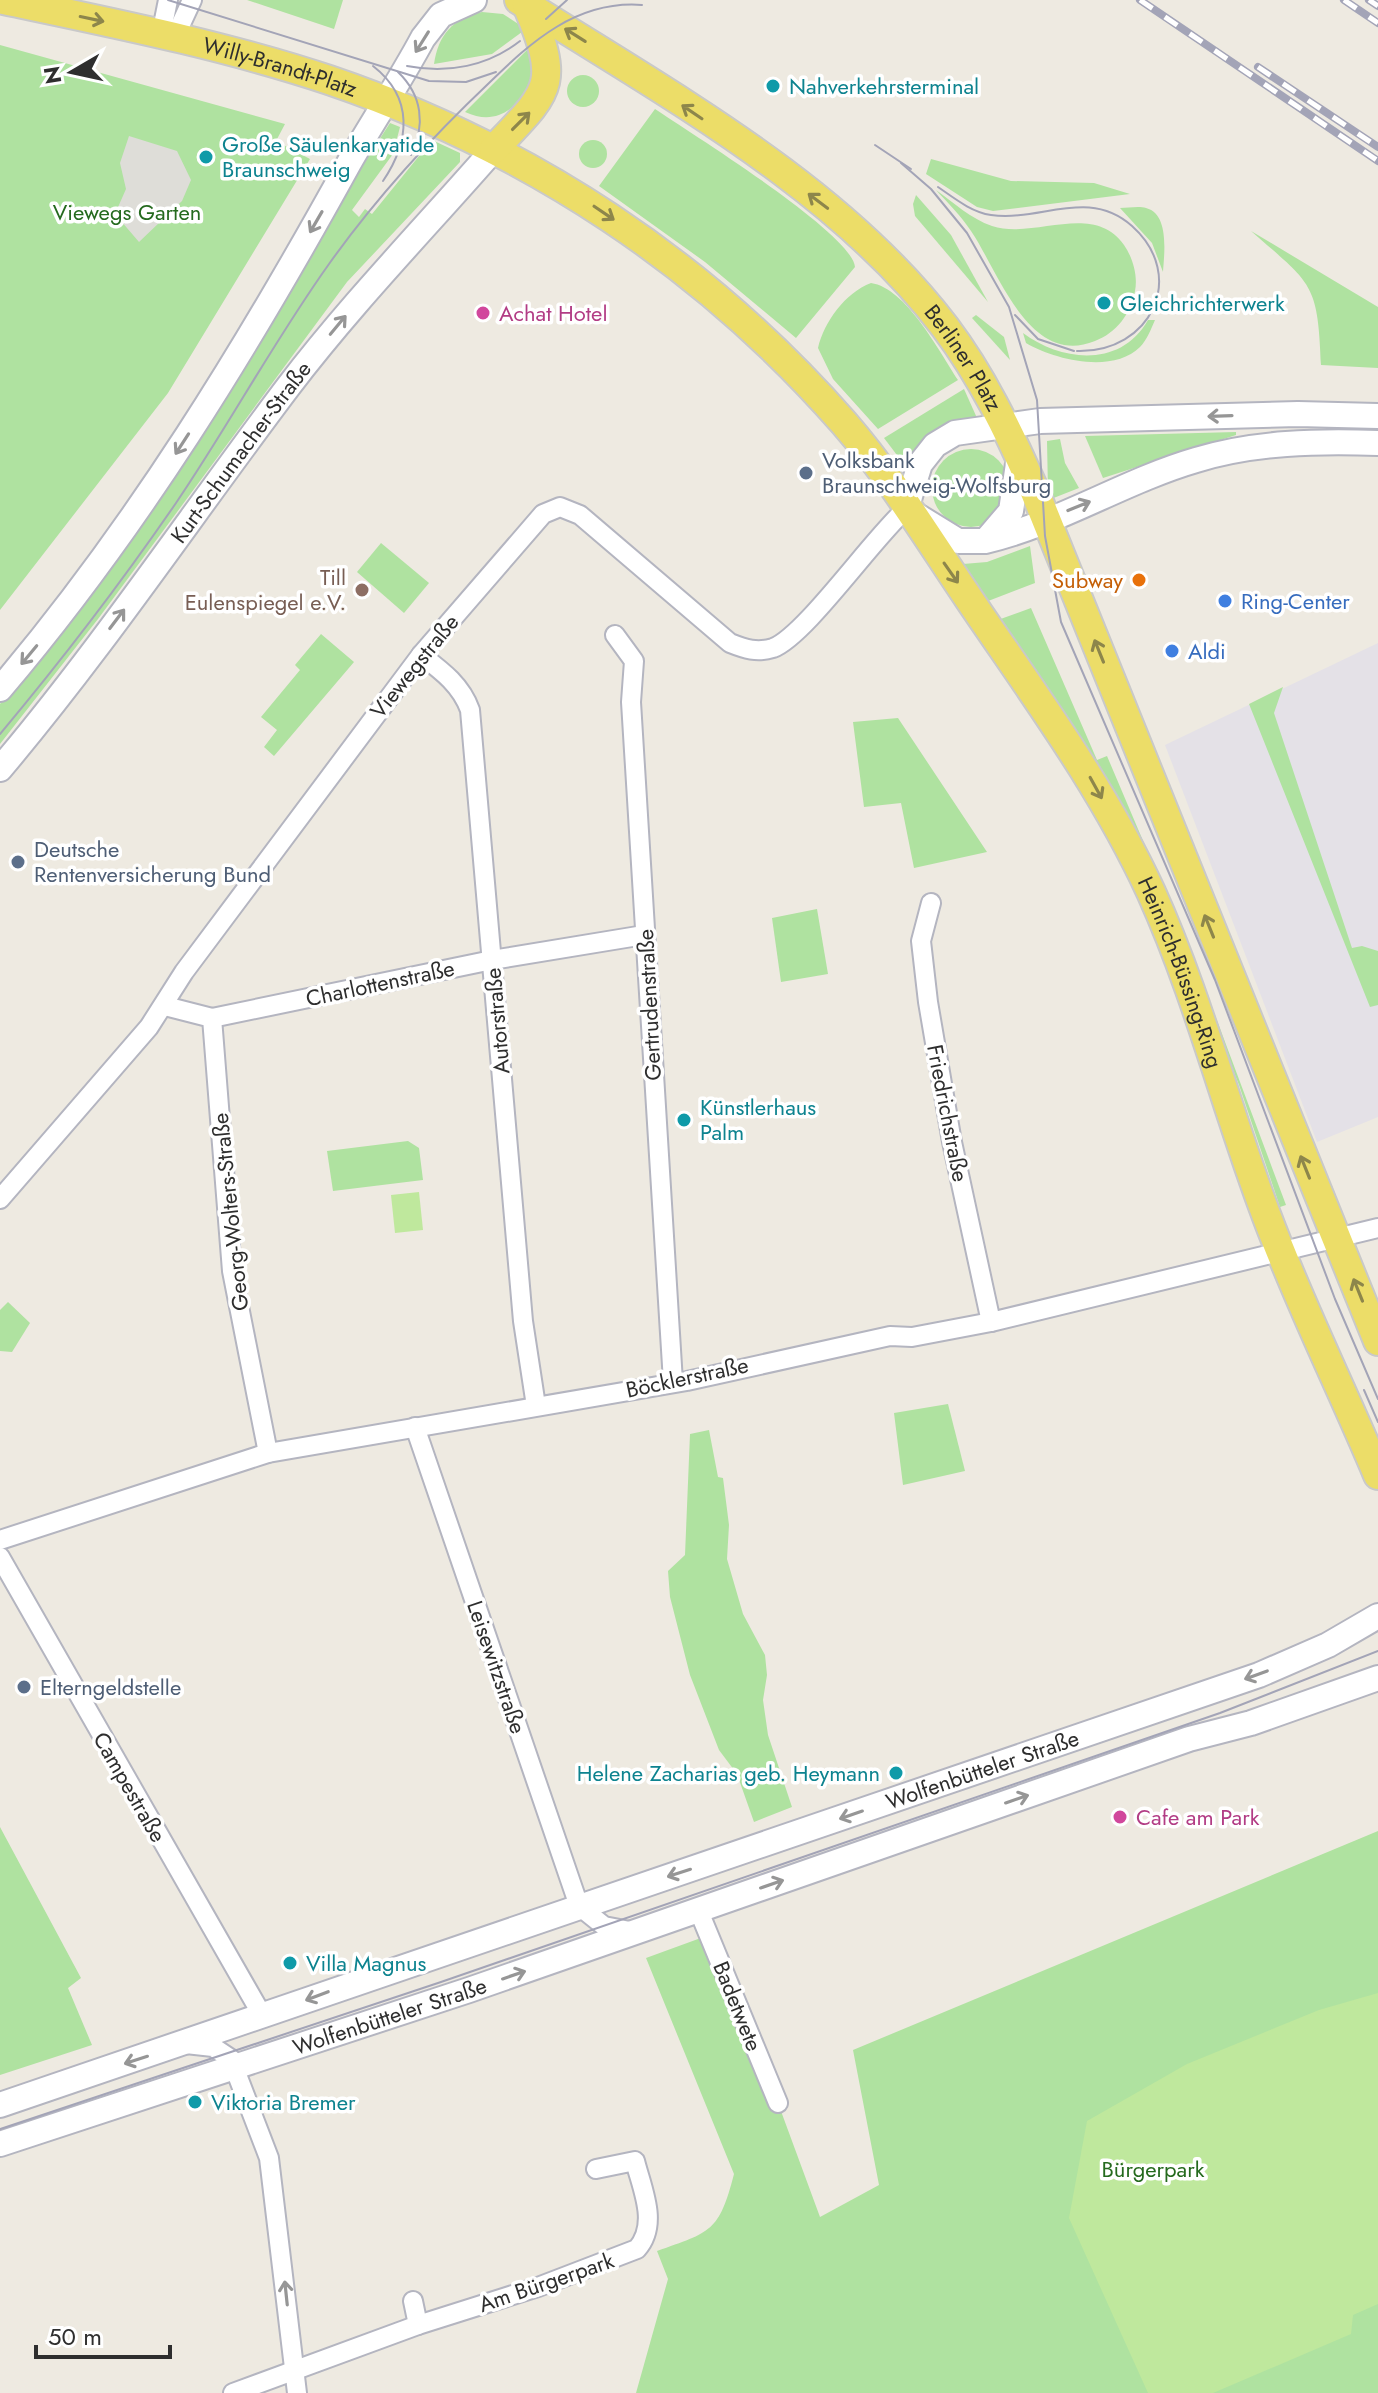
<svg xmlns="http://www.w3.org/2000/svg" width="1378" height="2393" viewBox="0 0 1378 2393" font-family="Jost,sans-serif">
<style>
.industrial{fill:#e4e1e7}
.green{fill:#afe2a0}
.pitch{fill:#bfe89d}
.plaza{fill:#deddd8}
.lines{fill:none;stroke-linecap:round;stroke-linejoin:round}
.minor-casing{stroke:#b4b5c0;stroke-width:22}
.secondary-casing{stroke:#b4b5c0;stroke-width:28}
.primary-casing{stroke:#c9c9c9;stroke-width:32}
.minor{stroke:#fff;stroke-width:18}
.secondary{stroke:#fff;stroke-width:24}
.primary{stroke:#ecdd68;stroke-width:28}
.tram{stroke:#a3a4b7;stroke-width:2}
.rail-casing{stroke:#a3a4b7;stroke-width:8}
.rail{stroke:#fff;stroke-width:5;stroke-dasharray:15;stroke-linecap:butt}
.oneway{stroke:#8d864b}
.oneway2{stroke:#969696}
.culture-dot{fill:#0f9aa8;stroke:#fff;stroke-width:3}
.hotel-dot{fill:#d1479c;stroke:#fff;stroke-width:3}
.service-dot{fill:#5c6f8a;stroke:#fff;stroke-width:3}
.food-dot{fill:#e8710a;stroke:#fff;stroke-width:3}
.education-dot{fill:#8d6e63;stroke:#fff;stroke-width:3}
.shop-dot{fill:#3f7fe0;stroke:#fff;stroke-width:3}
.labels{text-anchor:middle;dominant-baseline:central;stroke-width:7;stroke-linejoin:round;paint-order:stroke}
.street-label{font-size:22px;fill:#2e2e2e;stroke:#fff}
.culture-label{font-size:22px;fill:#0d838f;stroke:#fff;text-anchor:start}
.park-label{font-size:22px;fill:#256a1e;stroke:#fff}
.hotel-label{font-size:22px;fill:#b23c85;stroke:#fff;text-anchor:start}
.service-label{font-size:22px;fill:#4e5e75;stroke:#fff;text-anchor:start}
.education-label{font-size:22px;fill:#785e54;stroke:#fff;text-anchor:end}
.food-label{font-size:22px;fill:#c56008;stroke:#fff;text-anchor:end}
.shop-label{font-size:22px;fill:#366cbe;stroke:#fff;text-anchor:start}
</style>
<rect width="100%" height="100%" fill="#eeeae1"/>
<path class="industrial" d="M1378 643V1117L1317 1142 1165 745Z"/>
<g class="green">
<path d="M247 0H343L334 29Z"/>
<path d="M482 12 503 14 526 29 492 54 434 64C438 35 453 18 482 12Z"/>
<path d="M534 43 537 80C518 104 500 128 465 112Z"/>
<path d="M0 45 285 124 276 141 310 159 168 393 0 610Z"/>
<circle cx="583" cy="91" r="16"/>
<path d="M655 109C689 132 853 234 855 267L796 338 705 262 599 186Z"/>
<path d="M390 123 400 127 393 154 352 210 359 217 365 209 372 214 432 140 460 153V162L347 282 98 619 0 744V704L78 608Z"/>
<circle cx="593" cy="154" r="14"/>
<path d="M931 159 1011 181 1094 183 1130 194 993 211 977 207 926 174Z"/>
<path d="M936 190C953 202 971 219 992 226 1034 240 1093 201 1124 245 1133 258 1138 276 1135 291 1131 314 1116 333 1095 341 1029 368 999 272 971 231 961 216 948 203 936 190Z"/>
<path d="M916 195 951 235 988 302 915 216 913 204Z"/>
<path d="M1120 208C1128 208 1139 206 1146 208 1170 214 1164 255 1163 272L1152 243Z"/>
<path d="M1251 231 1378 307V368L1321 365C1318 281 1311 284 1251 231Z"/>
<path d="M871 283C906 288 939 351 958 380L878 429 833 379 818 348C824 322 845 293 871 283Z"/>
<path d="M976 315 1004 337 1010 360 972 318Z"/>
<path d="M1148 320H1155C1151 329 1147 340 1140 347 1113 374 1055 360 1026 343L1023 333C1062 362 1121 368 1148 320Z"/>
<path d="M964 389 977 418 909 465 903 463 884 438Z"/>
<path d="M1236 432V435L1103 478 1085 436Z"/>
<path d="M1060 439 1065 463 1079 488 1051 499 1048 491 1047 441Z"/>
<circle cx="971" cy="488" r="39"/>
<path d="M381 543 429 583 404 613 357 572Z"/>
<path d="M1030 546 1035 583 983 603 959 567 963 564 987 562Z"/>
<path d="M1031 608 1097 760 1107 756 1200 975 1286 1205 1280 1207 1239 1085 1195 974 995 621Z"/>
<path d="M321 634 354 662 274 756 264 747 277 730 261 717 300 670 295 665Z"/>
<path d="M1283 687 1274 713 1352 948 1362 946 1378 951V1005L1370 1007 1249 704Z"/>
<path d="M898 718 987 852 914 868 901 803 864 807 853 722Z"/>
<path d="M817 909 828 974 781 982 772 918Z"/>
<path d="M408 1141 419 1148 423 1180 333 1191 327 1151Z"/>
<path d="M8 1302 30 1323 12 1352 0 1351V1310Z"/>
<path d="M948 1404 965 1471 903 1485 894 1413Z"/>
<path d="M709 1430 718 1477 723 1478 729 1525 727 1559 743 1614 765 1655 767 1675 763 1700 768 1735 792 1807 754 1822 737 1774 719 1750 690 1675 670 1597 668 1571 685 1555 690 1434Z"/>
<path d="M0 1827 81 1978 68 1988 92 2045 0 2075Z"/>
<path d="M1378 1831V2393H636L668 2279 657 2251C711 2232 719 2232 734 2174L646 1958 709 1935 778 2103 820 2217 879 2185 853 2050Z"/>
</g>
<g class="pitch">
<path d="M419 1192 423 1230 395 1233 391 1195Z"/>
<path d="M1378 1993V2304L1353 2315 1351 2334 1213 2393H1148L1069 2218 1087 2121 1187 2064 1319 2010Z"/>
</g>
<path class="plaza" d="M129 136 177 151 191 180 182 201 139 242 115 214 126 189 120 163Z"/>
<g class="lines">
<defs>
<g id="minor">
<path d="M161 35 168 0"/>
<path d="M174 39 192 0"/>
<path d="M615 635 634 661 631 702 673 1382"/>
<path d="M421 655C442 671 461 685 470 710L523 1321 536 1406"/>
<path d="M931 903 921 941 928 1002 952 1142 991 1322"/>
<path d="M165 1006 212 1018 232 1271 268 1453"/>
<path d="M212 1018 492 960 644 935"/>
<path d="M0 1199 149 1027 184 972 421 655 543 514 560 507 580 515 730 643C745 649 757 653 773 648 805 636 873 538 906 509"/>
<path d="M415 1427 579 1906 604 1926 635 1932"/>
<path d="M0 1540 268 1453 687 1381 890 1336 912 1337 991 1322 1378 1228"/>
<path d="M0 1557 262 2015"/>
<path d="M698 1909 778 2103"/>
<path d="M186 2044 213 2047 231 2059 269 2158 297 2393"/>
<path d="M418 2325 538 2287 637 2249C659 2224 642 2189 635 2161L596 2169"/>
<path d="M233 2393 418 2325 413 2301"/>
</g>
<g id="secondary">
<path d="M1378 416 1298 414 1040 421 955 433 935 445 920 464 906 509 958 541H985C1058 524 1124 481 1196 460 1254 442 1318 441 1378 443"/>
<path d="M987 539 1011 511 1019 457"/>
<path d="M0 689C137 528 247 348 349 163 373 121 400 81 423 38L441 15 474 0"/>
<path id="s1" d="M0 769C103 647 192 514 288 387 352 303 425 228 494 149"/>
<path id="s2" d="M0 2105 1259 1675 1328 1645 1378 1616"/>
<path id="s3" d="M0 2144 469 1990 1189 1739 1251 1723 1378 1678"/>
</g>
<g id="primary">
<path id="s4" d="M4 0C113 23 224 45 329 80 529 148 705 264 844 423 891 477 929 540 969 599 1034 695 1102 786 1151 892 1199 998 1226 1109 1267 1217 1300 1305 1342 1389 1378 1475"/>
<path id="s5" d="M519 0C665 93 839 187 945 327 982 376 1009 432 1033 487L1378 1341"/>
<path d="M494 149C550 90 561 86 527 5"/>
</g>
</defs>
<use href="#minor" class="minor-casing"/>
<use href="#secondary" class="secondary-casing"/>
<use href="#primary" class="primary-casing"/>
<use href="#minor" class="minor"/>
<use href="#secondary" class="secondary"/>
<use href="#primary" class="primary"/>
<g class="tram">
<path d="M168 0 429 81 466 82 496 72"/>
<path d="M546 19 567 0"/>
<path d="M373 66C414 98 410 141 383 181"/>
<path d="M407 66C448 74 488 66 520 41"/>
<path d="M398 72C422 95 426 125 411 155"/>
<path d="M875 145 911 169"/>
<path d="M901 163 931 189 967 233 1009 307 1037 400 1045 536 1061 622 1215 980 1335 1299 1378 1399"/>
<path d="M938 187C954 198 971 212 991 215 1041 222 1088 187 1132 226 1188 276 1151 353 1077 351"/>
<path d="M1015 315 1038 339 1074 351"/>
<path d="M0 734C62 660 121 583 176 503 229 425 274 341 329 264 376 198 431 138 489 83 531 42 577 0 642 5"/>
<path d="M1364 1390 1378 1422"/>
<path d="M0 2129 441 1982 1220 1713 1378 1651"/>
</g>
<defs>
<g id="rail">
<path d="M1140 0 1378 161"/>
<path d="M1344 0 1378 23"/>
<path d="M1369 0 1378 6"/>
<path d="M1258 67 1378 147"/>
</g>
</defs>
<use href="#rail" class="rail-casing"/>
<use href="#rail" class="rail"/>
</g>
<defs><path id="oneway-shaft" d="M-6 0H5M1.5-3L5.5 0L1.5 3" fill="none" stroke-width="1.6" stroke-linecap="round" stroke-linejoin="round" transform="scale(2)"/></defs>
<g class="oneway">
<use href="#oneway-shaft" transform="translate(92 19) rotate(12)"/>
<use href="#oneway-shaft" transform="translate(575 35) rotate(-148)"/>
<use href="#oneway-shaft" transform="translate(692 112) rotate(-146)"/>
<use href="#oneway-shaft" transform="translate(521 121) rotate(-45)"/>
<use href="#oneway-shaft" transform="translate(818 201) rotate(-143)"/>
<use href="#oneway-shaft" transform="translate(604 213) rotate(34)"/>
<use href="#oneway-shaft" transform="translate(951 573) rotate(55)"/>
<use href="#oneway-shaft" transform="translate(1099 651) rotate(-112)"/>
<use href="#oneway-shaft" transform="translate(1096 788) rotate(61)"/>
<use href="#oneway-shaft" transform="translate(1209 926) rotate(-112)"/>
<use href="#oneway-shaft" transform="translate(1305 1167) rotate(-112)"/>
<use href="#oneway-shaft" transform="translate(1358 1290) rotate(-112)"/>
</g>
<g class="oneway2">
<use href="#oneway-shaft" transform="translate(422 42) rotate(122)"/>
<use href="#oneway-shaft" transform="translate(316 222) rotate(120)"/>
<use href="#oneway-shaft" transform="translate(338 325) rotate(-50)"/>
<use href="#oneway-shaft" transform="translate(1220 416) rotate(178)"/>
<use href="#oneway-shaft" transform="translate(182 444) rotate(123)"/>
<use href="#oneway-shaft" transform="translate(1079 506) rotate(-22)"/>
<use href="#oneway-shaft" transform="translate(117 619) rotate(-53)"/>
<use href="#oneway-shaft" transform="translate(29 655) rotate(130)"/>
<use href="#oneway-shaft" transform="translate(1256 1675) rotate(160)"/>
<use href="#oneway-shaft" transform="translate(1017 1799) rotate(-19)"/>
<use href="#oneway-shaft" transform="translate(851 1815) rotate(161)"/>
<use href="#oneway-shaft" transform="translate(679 1873) rotate(162)"/>
<use href="#oneway-shaft" transform="translate(772 1884) rotate(-19)"/>
<use href="#oneway-shaft" transform="translate(514 1975) rotate(-19)"/>
<use href="#oneway-shaft" transform="translate(317 1996) rotate(159)"/>
<use href="#oneway-shaft" transform="translate(136 2060) rotate(162)"/>
<use href="#oneway-shaft" transform="translate(286 2293) rotate(-96)"/>
</g>
<g class="culture-dot">
<circle cx="773" cy="86" r="8"/>
<circle cx="206" cy="157" r="8"/>
<circle cx="1104" cy="303" r="8"/>
<circle cx="684" cy="1120" r="8"/>
<circle cx="896" cy="1773" r="8"/>
<circle cx="290" cy="1963" r="8"/>
<circle cx="195" cy="2102" r="8"/>
</g>
<g class="hotel-dot">
<circle cx="483" cy="313" r="8"/>
<circle cx="1120" cy="1817" r="8"/>
</g>
<g class="service-dot">
<circle cx="806" cy="473" r="8"/>
<circle cx="18" cy="862" r="8"/>
<circle cx="24" cy="1687" r="8"/>
</g>
<circle class="food-dot" cx="1139" cy="580" r="8"/>
<circle class="education-dot" cx="362" cy="590" r="8"/>
<g class="shop-dot">
<circle cx="1225" cy="601" r="8"/>
<circle cx="1172" cy="651" r="8"/>
</g>
<g class="labels">
<g class="street-label">
<text stroke="none"><textPath href="#s4" startOffset="284">Willy-Brandt-Platz</textPath></text>
<text stroke="none"><textPath href="#s5" startOffset="576">Berliner Platz</textPath></text>
<text stroke="none"><textPath href="#s1" startOffset="398">Kurt-Schumacher-Straße</textPath></text>
<text transform="translate(414 666) rotate(-51)">Viewegstraße</text>
<text stroke="none"><textPath href="#s4" startOffset="1608">Heinrich-Büssing-Ring</textPath></text>
<text transform="translate(380 983) rotate(-12)">Charlottenstraße</text>
<text transform="translate(649 1005) rotate(-93)">Gertrudenstraße</text>
<text transform="translate(497 1021) rotate(-95)">Autorstraße</text>
<text transform="translate(948 1113) rotate(79)">Friedrichstraße</text>
<text transform="translate(230 1212) rotate(-96)">Georg-Wolters-Straße</text>
<text transform="translate(687 1377) rotate(-12)">Böcklerstraße</text>
<text transform="translate(497 1667) rotate(71)">Leisewitzstraße</text>
<text stroke="none"><textPath href="#s2" startOffset="1038">Wolfenbütteler Straße</textPath></text>
<text transform="translate(130 1787) rotate(60)">Campestraße</text>
<text transform="translate(738 2006) rotate(68)">Badetwete</text>
<text stroke="none"><textPath href="#s3" startOffset="410">Wolfenbütteler Straße</textPath></text>
<text transform="translate(546 2282) rotate(-19)">Am Bürgerpark</text>
</g>
<g class="culture-label">
<text x="789" y="86">Nahverkehrsterminal</text>
<text x="222" y="144">Große Säulenkaryatide<tspan x="222" dy="25">Braunschweig</tspan></text>
<text x="1120" y="303">Gleichrichterwerk</text>
<text x="700" y="1107">Künstlerhaus<tspan x="700" dy="25">Palm</tspan></text>
<text x="880" y="1773" text-anchor="end">Helene Zacharias geb. Heymann</text>
<text x="306" y="1963">Villa Magnus</text>
<text x="211" y="2102">Viktoria Bremer</text>
</g>
<g class="park-label">
<text x="127" y="212">Viewegs Garten</text>
<text x="1153" y="2169">Bürgerpark</text>
</g>
<g class="hotel-label">
<text x="499" y="313">Achat Hotel</text>
<text x="1136" y="1817">Cafe am Park</text>
</g>
<g class="service-label">
<text x="822" y="460">Volksbank<tspan x="822" dy="25">Braunschweig-Wolfsburg</tspan></text>
<text x="34" y="849">Deutsche<tspan x="34" dy="25">Rentenversicherung Bund</tspan></text>
<text x="40" y="1687">Elterngeldstelle</text>
</g>
<g class="education-label">
<text x="346" y="577">Till<tspan x="346" dy="25">Eulenspiegel e.V.</tspan></text>
</g>
<g class="food-label">
<text x="1123" y="580">Subway</text>
</g>
<g class="shop-label">
<text x="1241" y="601">Ring-Center</text>
<text x="1188" y="651">Aldi</text>
</g>
</g>
<g transform="translate(72 72) rotate(261)" stroke="#ffffff" stroke-width="6" paint-order="stroke">
<path d="M0-6L14 30L0 20L-14 30Z" fill="#2e2e2e"/>
<text y="-12" font-size="22" font-weight="bold" text-anchor="middle" fill="#2e2e2e">N</text>
</g>
<path d="M36 2345v12h134v-12" fill="none" stroke="#2e2e2e" stroke-width="4"/>
<text x="48" y="2345" font-size="24" fill="#2e2e2e" stroke="#ffffff" stroke-width="6" paint-order="stroke">50 m</text>
</svg>
